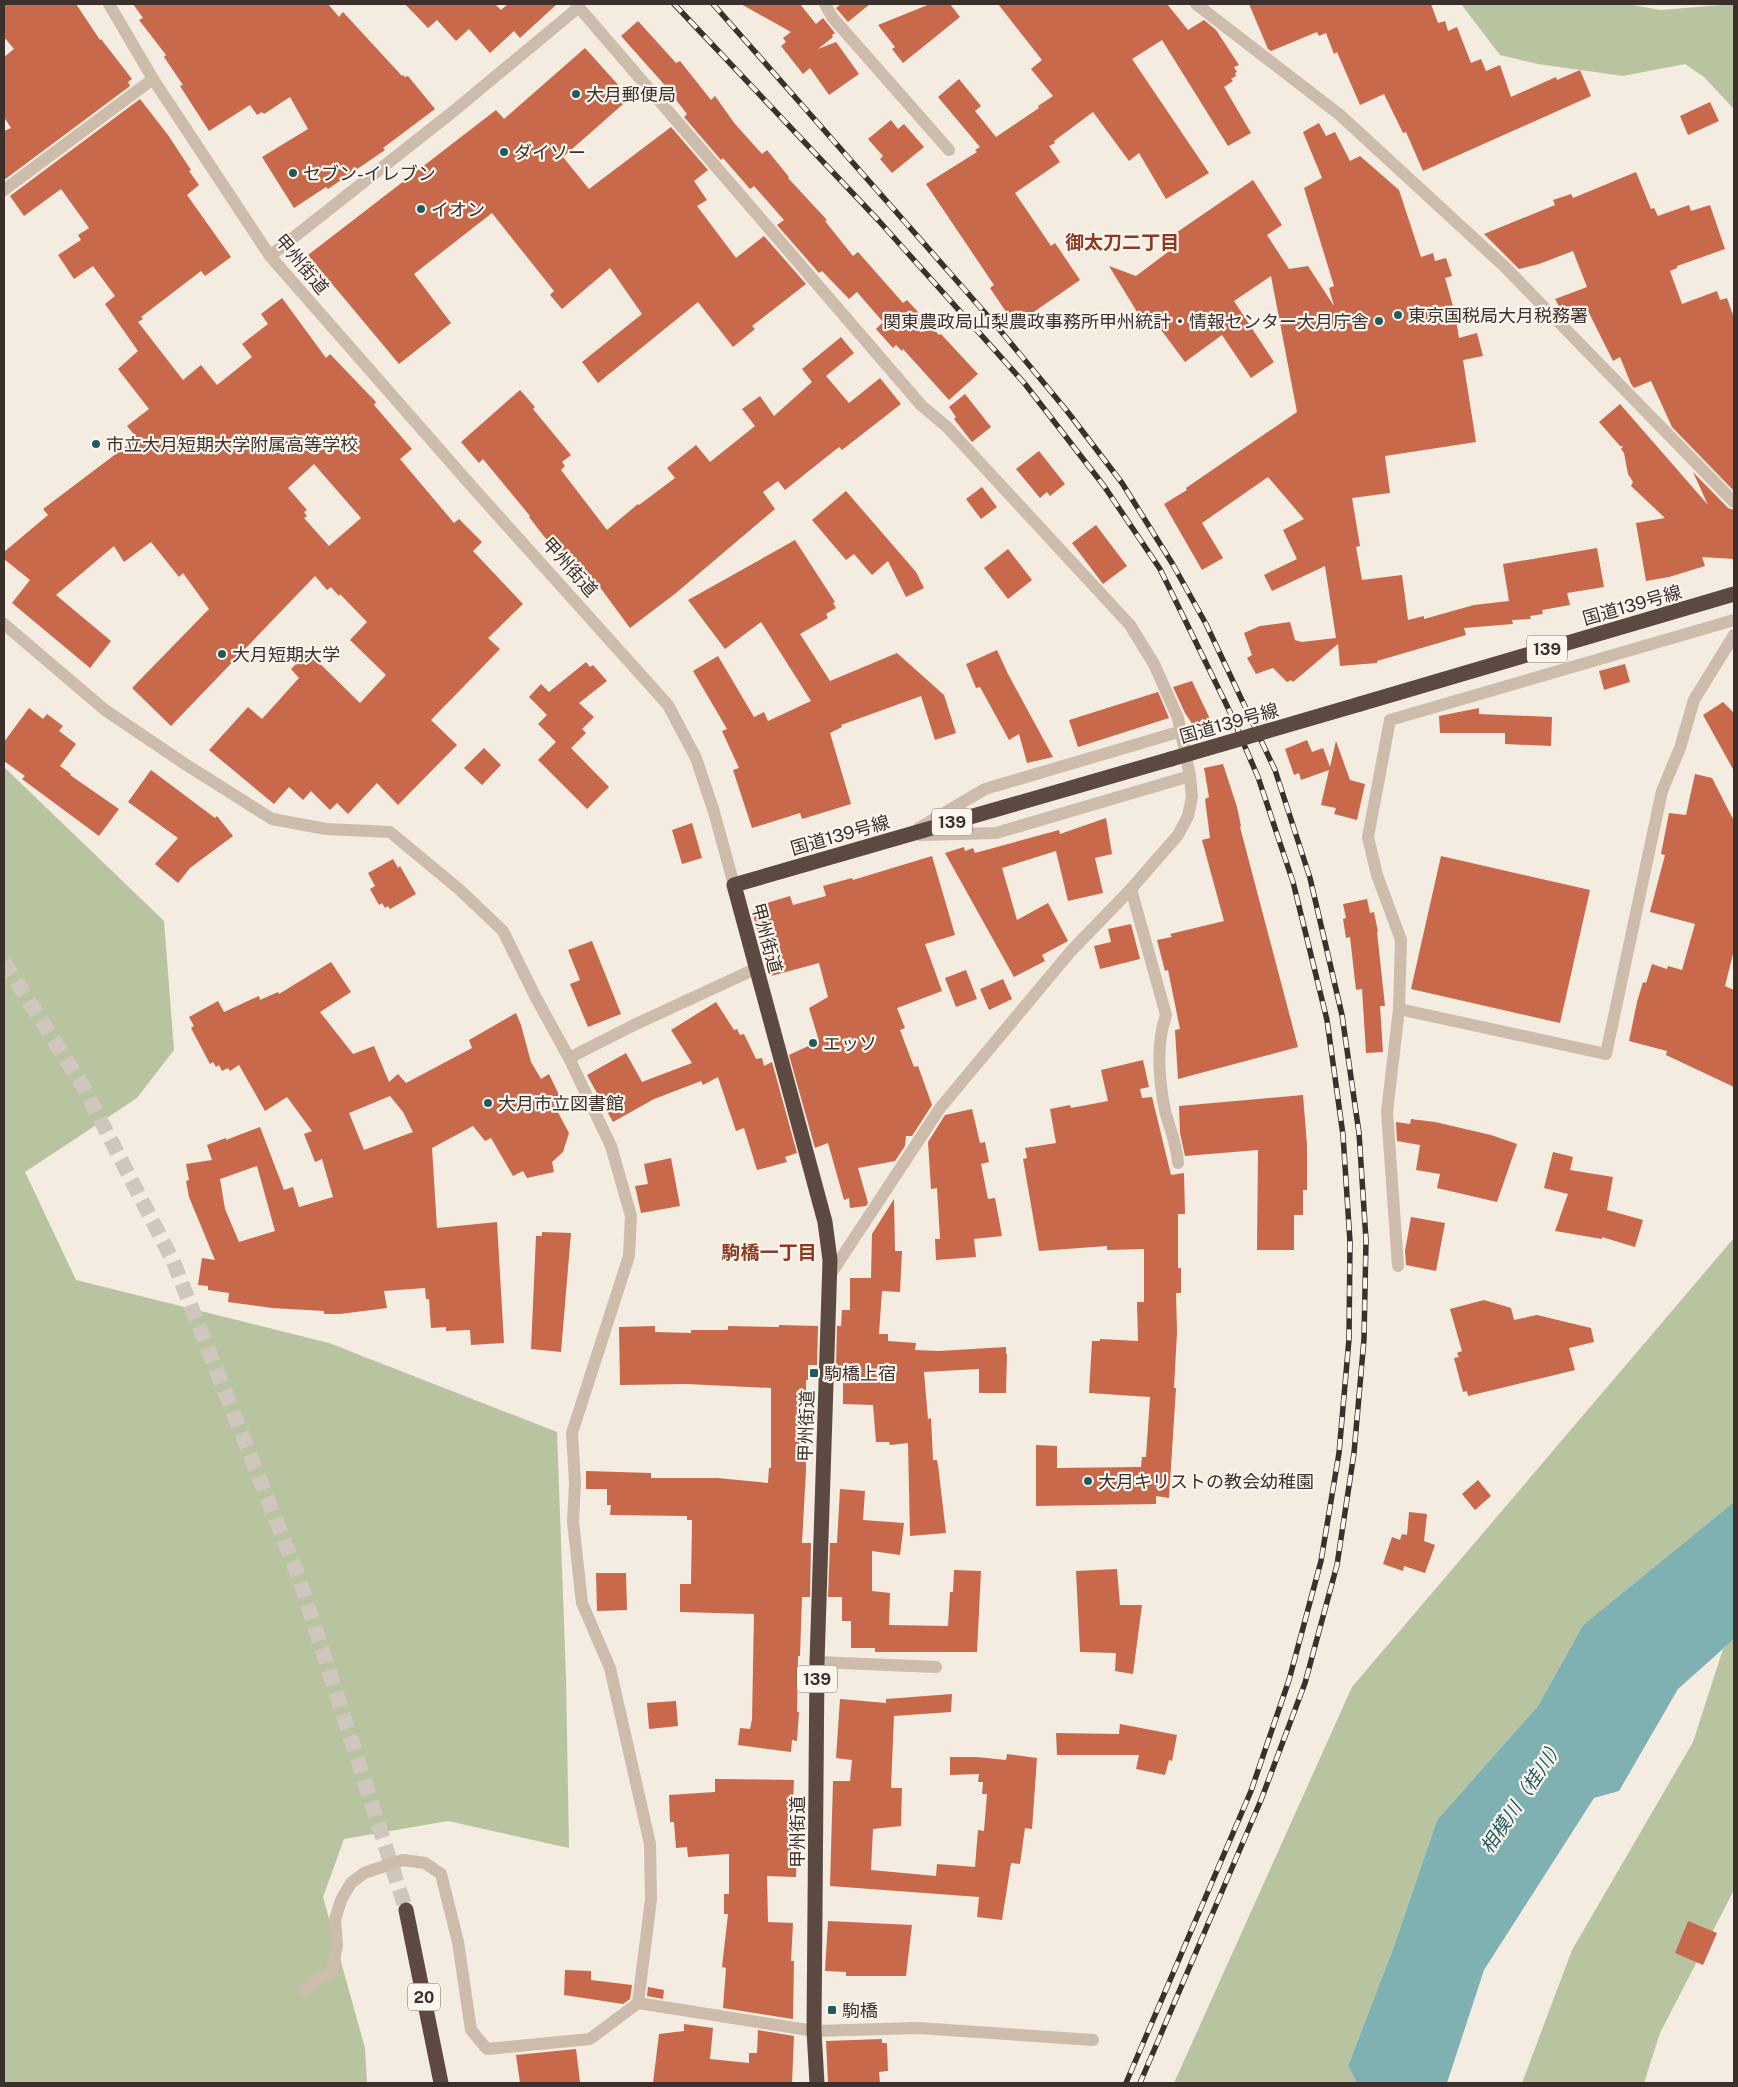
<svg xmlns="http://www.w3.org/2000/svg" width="1738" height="2087" viewBox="0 0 1738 2087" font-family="'Public Sans','Noto Sans JP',sans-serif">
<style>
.green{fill:#b8c4a0}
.water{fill:#7fb0b2}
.building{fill:#c8694b;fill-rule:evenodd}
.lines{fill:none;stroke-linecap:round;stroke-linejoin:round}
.highway-tunnel{stroke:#cfc6bd;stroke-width:15;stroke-dasharray:15 8;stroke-linecap:butt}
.minor{stroke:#cdbbac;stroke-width:12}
.highway{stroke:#5c4a42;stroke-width:15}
.rail-casing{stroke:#3b302b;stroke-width:5.5}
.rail{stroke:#fbf5ee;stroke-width:4;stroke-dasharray:11;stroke-linecap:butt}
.highway-bridge{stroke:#5c4a42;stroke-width:15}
.poi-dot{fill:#1f5a5e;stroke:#fbf5ee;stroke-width:2}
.labels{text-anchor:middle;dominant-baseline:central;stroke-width:4.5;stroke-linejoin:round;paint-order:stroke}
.shield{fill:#fbf5ee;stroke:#756b66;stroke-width:1}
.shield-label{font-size:16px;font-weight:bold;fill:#3b302b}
.poi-label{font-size:18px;fill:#3b302b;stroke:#fbf5ee;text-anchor:start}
.street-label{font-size:18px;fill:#3b302b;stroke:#fbf5ee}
.neighbourhood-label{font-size:19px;font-weight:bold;fill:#8c3b22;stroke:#fbf5ee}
.water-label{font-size:19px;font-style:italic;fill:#1f5a5e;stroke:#fbf5ee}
</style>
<rect width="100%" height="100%" fill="#f4ebe1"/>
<g class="green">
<path d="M1461 4H1627L1661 10 1734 4V109L1704 77 1685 64 1623 76 1538 64 1500 55Z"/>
<path d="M4 767 164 921 174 1050 137 1098 25 1172 76 1280 329 1343 557 1432 566 1677 569 1848 448 1821 344 1839 323 1897 365 2048 367 2083H4Z"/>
<path d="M1734 1238V1502L1583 1625 1538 1706 1437 1820 1393 1949 1348 2066 1357 2083H1174L1352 1687Z"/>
<path d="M1734 1639V1890L1660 2033 1644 2083H1522L1572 1950 1693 1742 1723 1649Z"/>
</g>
<path class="water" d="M1734 1502V1639L1678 1689 1619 1791 1594 1798 1484 1970 1447 2083H1357L1348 2066 1393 1949 1437 1820 1538 1706 1583 1625Z"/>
<g class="building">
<path d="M4 4H76L100 40 101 39 132 79 128 82 130 86 4 180V131L11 128 4 117V57L14 49 4 37Z"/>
<path d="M133 4H328L339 17 343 12 402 76 403 75 405 77 408 76 435 109 383 148 385 150 328 189 326 187 294 208 262 157 308 129 290 97 264 114 262 112 257 115 250 105 209 131 180 86 183 85 164 57 166 55 139 20 143 18Z"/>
<path d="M405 4H495L501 10 508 4H557L520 38 514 31 490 53 469 29 456 41 437 20 428 28Z"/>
<path d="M741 4H800L816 24 823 18 835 33 832 35 833 37 818 49 836 42 859 74 829 95 810 68 803 74 781 46 786 42 783 38 791 32Z"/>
<path d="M841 4H870L848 22 836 8Z"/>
<path d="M930 4H950L960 17 903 63 892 49 895 47 878 25Z"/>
<path d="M998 4H1167L1188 30 1204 20 1216 30 1239 65 1234 67 1237 72 1235 73 1236 76 1231 79 1233 81 1224 87 1251 133 1228 146 1162 40 1132 59 1209 173 1166 199 1139 153 1129 161 1093 112 1054 141 1055 143 1049 146 1060 162 1015 193 1051 246 1055 243 1080 280 1015 325 990 288 994 285 926 184 977 152 975 150 980 147 938 97 959 79 981 106 975 111 996 137 1039 108 1038 106 1053 96 1031 69 1042 60Z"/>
<path d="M1249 4H1431L1438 23 1445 21 1448 31 1457 27 1471 63 1481 59 1486 71 1500 65 1511 97 1556 77 1557 80 1580 70 1591 96 1423 171 1406 132 1403 133 1384 94 1360 105 1337 52 1334 54 1326 33 1319 36 1317 32 1271 51 1268 49Z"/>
<path d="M638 21 676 63 680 61 711 100 715 96 735 124 762 154 767 150 789 177 788 178 827 220 825 221 853 256 858 252 903 303 907 300 939 335 941 334 978 374 949 400 903 349 902 351 896 345 893 348 876 329 883 322 857 292 849 299 822 271 819 273 777 225 784 220 754 186 750 189 723 158 721 160 684 117 687 114 662 82 621 36Z"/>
<path d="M585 48 630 98 563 157 589 189 671 127 708 170 694 181 707 200 697 206 736 258 764 236 806 284 752 326 755 329 733 347 698 302 598 383 582 362 642 314 610 268 562 309 550 295 554 291 492 213 414 274 451 323 399 364 308 255 496 110 504 119Z"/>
<path d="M140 99 168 135 191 170 189 171 199 185 187 195 231 257 205 276 201 271 141 317 143 319 138 322 183 380 201 365 217 385 252 357 242 344 268 324 261 314 282 298 326 358 330 354 376 402 374 405 412 449 400 459 454 523 459 519 482 542 473 551 523 604 488 638 500 649 431 720 457 745 398 805 377 783 348 814 337 803 330 810 311 791 303 800 289 787 274 804 209 750 248 707 262 719 299 678 291 669 308 652 360 703 386 675 350 640 367 622 340 594 339 596 331 587 327 590 315 576 171 726 132 688 209 609 183 573 179 577 151 542 124 562 114 546 56 595 111 641 90 668 12 603 30 580 4 559V552L48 515 43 509 137 438 127 426 149 409 118 369 138 351 105 304 115 296 93 266 74 279 58 255 81 240 78 235 89 228 61 189 24 216 10 196ZM314 464 361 518 329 546 304 518 307 516 304 512 307 510 288 488Z"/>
<path d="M1710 102 1719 121 1688 135 1680 116Z"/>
<path d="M891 120 898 129 904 124 924 147 892 173 880 159 883 156 868 139Z"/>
<path d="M1319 123 1326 136 1335 132 1350 161 1360 156 1399 190 1421 257 1433 253 1435 261 1446 258 1452 276 1445 278 1455 313 1459 338 1477 333 1483 356 1463 360 1476 442 1385 456 1390 493 1352 498 1360 546 1356 547 1362 580 1402 575 1408 620 1424 616V619L1474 605 1509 601 1503 564 1597 548 1604 587 1567 593 1570 605 1542 610 1543 614 1530 616 1531 619 1512 620 1513 624 1464 628 1466 635 1377 661V663L1340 666 1338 644 1293 682 1291 680 1287 682 1273 668 1256 674 1247 658 1252 655 1244 633 1260 626 1290 622 1295 640 1302 642 1336 638 1325 566 1272 591 1264 575 1297 559 1283 530 1304 519 1268 477 1202 523 1223 558 1202 570 1164 504 1187 490 1186 488 1297 412 1271 276 1234 301 1274 362 1251 378 1222 335 1185 362 1153 319 1145 325 1109 266 1136 276 1176 246 1170 237 1253 180 1282 225 1267 235 1289 269 1308 266 1334 306 1329 288 1334 286 1304 188 1322 178 1303 132Z"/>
<path d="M1636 172 1651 209 1654 208 1658 216 1689 205 1691 211 1710 205 1725 249 1677 266V268L1670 271 1682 304 1717 291 1720 300 1727 298 1734 318V491L1672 427 1651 381 1634 388 1631 384 1620 357 1613 361 1588 311 1568 320 1565 317 1555 299 1587 287 1573 251 1539 264 1519 269 1484 234 1555 205 1553 200 1571 194 1573 198Z"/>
<path d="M841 337 854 353 826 376 849 403 880 378 901 404 842 450 839 447 785 490 778 481 763 492 775 509 676 593 630 628 599 586 594 590 561 550 557 553 529 517 530 516 483 459 479 463 461 442 520 390 535 407 533 409 571 455 562 462 565 466 561 470 607 530 638 504 639 505 675 478 667 468 696 445 710 462 755 426 742 409 760 396 774 416 812 382 802 369Z"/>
<path d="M965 394 991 427 972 442 954 419 956 417 949 407Z"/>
<path d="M1620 404 1708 505 1693 472 1728 508 1734 510V559L1702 557 1705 566 1669 577 1646 581 1636 523 1665 518 1631 486 1633 482 1628 474 1624 453 1621 449 1623 446H1620L1599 422Z"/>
<path d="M1039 451 1065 484 1050 496 1047 492 1040 498 1016 469Z"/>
<path d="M982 487 997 507 981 519 966 499Z"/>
<path d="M846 491 916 572 924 588 906 597 888 561 872 575 854 554 846 560 812 520Z"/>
<path d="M1096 525 1127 566 1103 584 1072 543Z"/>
<path d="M795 540 835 602 833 603 836 608 826 614 828 618 800 634 830 681 897 653 944 695 956 733 935 740 921 696 841 725 842 727 830 733 851 804 802 819 800 813 752 828 733 770 739 768 722 731 727 729 693 671 718 656 754 717 764 712 768 721 811 701 761 622 725 649 688 600Z"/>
<path d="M1008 549 1032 580 1008 599 984 568Z"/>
<path d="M997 650 1008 674 1053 757 1027 763 1019 734 1009 740 980 687 976 688 966 664Z"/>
<path d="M586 662 590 667 593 665 607 681 579 703 594 717 582 729 586 733 571 748 609 787 587 809 538 760 556 742 538 724 547 715 529 697 541 684 549 692Z"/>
<path d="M1625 664 1630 682 1604 690 1599 671Z"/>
<path d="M1192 681 1211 721 1195 728 1185 713 1173 687Z"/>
<path d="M1158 692 1169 718 1078 747 1069 720Z"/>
<path d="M1723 702 1734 713V771L1703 715Z"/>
<path d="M29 708 43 719 47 714 63 726 59 731 76 744 60 766 71 774 70 775 119 809 99 836 22 779 25 776 4 761V742Z"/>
<path d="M1479 708V714L1552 717 1551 746 1505 744V733H1440L1439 716Z"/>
<path d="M1307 740 1312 752 1323 748 1330 767 1336 741 1350 780 1365 784 1357 820 1334 814 1336 808 1321 805 1329 770 1301 780 1299 773 1294 775 1285 749Z"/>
<path d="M484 748 501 765 482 785 464 768Z"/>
<path d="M1223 764 1237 807 1241 826 1240 827 1298 1047 1178 1079 1175 1030 1180 1029 1168 970 1165 971 1157 940 1172 937 1170 934 1224 921 1202 840 1210 838 1205 799 1209 797 1204 768Z"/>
<path d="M151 770 215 818 217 816 233 836 190 868 178 883 155 864 178 838 128 802Z"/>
<path d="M1695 774 1712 778 1734 821V950L1725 986 1734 990V1087L1666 1055 1667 1051 1629 1041 1637 1002 1643 982 1646 983 1652 964 1667 969 1668 966 1682 970 1695 924 1650 912 1665 855 1661 854 1669 813 1686 815Z"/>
<path d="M1106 818 1112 854 1095 858 1103 893 1068 901 1056 851 1002 868 1017 920 1048 903 1068 941 1042 955 1045 961 1014 977 945 853 964 847 965 851 973 848 975 853 1059 830 1060 834Z"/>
<path d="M692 823 702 858 682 864 672 830Z"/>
<path d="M932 856 955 935 925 944 942 991 897 1008 905 1028 900 1030 914 1067 918 1066 932 1105 912 1136H906L905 1146 895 1161 858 1168 868 1203 866 1206 850 1208 849 1198 844 1200 828 1143 815 1148 789 1055 819 1041 809 1008 828 997 819 963 771 976 760 933H758L752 911 755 910 754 907 790 896 793 905 826 896 823 886 852 878 853 880Z"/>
<path d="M1441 856 1590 890 1560 1023 1411 989Z"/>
<path d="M393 859 398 868 400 866 416 894 390 909 388 906 385 908 382 903 379 905 370 889 375 886 368 873Z"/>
<path d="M1367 899 1370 913 1374 912 1378 932H1377L1385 1006H1380L1383 1052 1366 1053 1362 989 1356 990 1350 937 1346 938 1343 919 1346 918 1343 904Z"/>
<path d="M1131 924 1140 959 1100 969 1094 946 1111 942 1108 929Z"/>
<path d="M592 941 621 1014 588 1027 570 984 580 980 568 950Z"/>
<path d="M331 962 351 992 320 1012 353 1054 374 1046 389 1082 398 1074 406 1083 472 1048 469 1040 516 1013 521 1025 531 1062 541 1079 549 1074 561 1099 553 1103 569 1133 563 1152 552 1162 554 1172 527 1178 523 1171 513 1176 491 1138 485 1141 473 1126 432 1148 437 1228 497 1222 504 1343 471 1345 470 1330 446 1331V1327L431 1328 429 1299H426L425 1288 384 1291 387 1308 340 1314H324V1311L272 1308 228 1302 229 1293 208 1290V1286L198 1285 202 1258 215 1260 189 1197 186 1181 189 1180 186 1164 212 1160 207 1145 226 1138V1140L260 1127 284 1190 293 1187 299 1207 333 1197 322 1159 315 1162 304 1134 312 1131 287 1097 265 1111 239 1065 230 1071 228 1068 222 1071 219 1065 216 1067 213 1062 210 1064 191 1028 194 1026 189 1017 218 1001 224 1012 259 996 260 1000 278 992 279 994ZM390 1096 403 1112 413 1132 364 1150 349 1113ZM257 1166 275 1231 239 1242 225 1209 220 1179Z"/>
<path d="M966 970 977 999 956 1007 945 978Z"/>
<path d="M1003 979 1012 999 989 1010 980 989Z"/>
<path d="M716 1002 734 1030 737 1029 740 1035 744 1034 756 1059 762 1058 764 1066 772 1062 797 1153 785 1157 787 1162 757 1170 744 1128 736 1131 718 1077 703 1085 701 1081 654 1099 613 1122 587 1075 626 1053 642 1082 692 1063 671 1030Z"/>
<path d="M1143 1060 1149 1087 1140 1089 1142 1098 1152 1097 1171 1175 1184 1173 1185 1214H1178V1268H1181V1293H1176L1177 1332 1174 1388H1176L1169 1498 1156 1496V1504L1036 1506V1445L1057 1446V1468L1141 1467 1142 1457H1146L1150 1397 1089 1393 1092 1341H1100V1339L1138 1341 1137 1302H1144V1249L1107 1250V1246L1039 1251 1023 1159 1027 1158 1025 1148 1056 1143 1050 1109 1070 1105 1071 1108 1108 1101 1101 1070Z"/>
<path d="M1303 1095 1307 1145V1190H1303V1215H1294V1250H1257L1258 1150 1185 1156 1180 1133 1179 1106Z"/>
<path d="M972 1109 980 1143 985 1142 989 1162 981 1164 988 1199 995 1198 1002 1236 974 1239 976 1257 936 1260 935 1239H940L937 1188 931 1189 928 1142 945 1115Z"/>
<path d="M1411 1119 1435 1122 1491 1135 1517 1144 1497 1202 1437 1188 1440 1174 1416 1170 1420 1145 1397 1141 1396 1122 1410 1124Z"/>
<path d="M1553 1152 1573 1157 1570 1170 1613 1177 1607 1210 1643 1220 1635 1247 1602 1237V1239L1555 1231 1568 1194 1544 1188Z"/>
<path d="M671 1158 680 1206 641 1213 635 1186 648 1184 644 1164Z"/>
<path d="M894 1199 895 1251H902L900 1292 882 1291 879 1334H888V1341L916 1343 915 1350 939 1351 1006 1347V1354H1007L1006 1393H979V1369L924 1372 928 1419 931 1418 933 1460H937L938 1465 946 1533 910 1536 908 1443 890 1445 889 1442H876L873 1405 843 1404V1367L836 1366 837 1326H841L842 1310H850V1278H871L872 1234Z"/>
<path d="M1411 1217 1445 1223 1436 1271 1406 1265 1405 1251Z"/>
<path d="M542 1232 571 1233 561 1352 531 1349 536 1236H542Z"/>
<path d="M1484 1300 1511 1308 1514 1320 1537 1315 1591 1328 1594 1342 1569 1348 1575 1370 1468 1396 1467 1391 1463 1392 1454 1358 1459 1357 1457 1353 1462 1351 1450 1309Z"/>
<path d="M779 1325 818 1326 817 1365H808V1380H806V1470L802 1543H811L810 1597H802L800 1656H798L797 1712H799L797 1741 792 1740 791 1752 738 1745 740 1728 750 1729 752 1719 754 1614 680 1612V1584H691L692 1520H687V1516L610 1515 611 1505H607V1489H586V1471L651 1473V1478H717L768 1483 769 1468H771V1388L687 1384 620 1385 619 1327 655 1326V1332L691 1333V1330H728V1326L779 1327Z"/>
<path d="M1478 1480 1491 1496 1475 1510 1462 1494Z"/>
<path d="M840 1489 865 1491 863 1520 904 1523 900 1555 872 1551V1591L890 1593 889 1625 948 1626 950 1592H953L954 1570 981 1571 977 1652H875V1648H851V1621H842V1597H828L830 1543H837Z"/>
<path d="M1409 1512 1427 1514 1424 1541 1435 1545 1425 1573 1404 1566 1403 1571 1383 1564 1392 1537 1400 1540 1402 1534 1407 1535Z"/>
<path d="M1117 1569 1120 1605H1142L1133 1674 1115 1671 1116 1653 1080 1652 1076 1571Z"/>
<path d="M596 1573H626L627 1610 597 1611Z"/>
<path d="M952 1694 951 1712 894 1716 891 1788H902L901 1826 873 1829 871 1870 936 1876 937 1864 975 1867 978 1830 984 1831 987 1794H982L983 1782H978L979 1774 950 1775V1757H977L1006 1760 1007 1754 1037 1758 1032 1829 1025 1828 1020 1864 1011 1863 1002 1920 977 1917 979 1897 830 1886 833 1781H850L852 1760 836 1758 840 1699 886 1703V1699Z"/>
<path d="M676 1701 678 1726 649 1729 647 1703Z"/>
<path d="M1120 1724 1177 1735 1172 1761 1169 1760 1165 1775 1136 1769 1139 1755H1057L1056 1733 1119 1734Z"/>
<path d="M715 1779 794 1780 791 1851 797 1852 796 1877 767 1876 768 1922 793 1923 791 1961H794L793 2019 723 2008 726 1968 722 1967 728 1914H724V1894H729V1854L688 1857 687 1847 676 1848 674 1822H670L669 1795 715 1792Z"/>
<path d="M828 1921 912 1925 906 1976H846V1972L825 1971Z"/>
<path d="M1688 1921 1717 1933 1703 1965 1675 1953Z"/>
<path d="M565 1970 591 1971V1980L632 1985 630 1999 623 2004 564 1995Z"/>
<path d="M648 1987 664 1990 663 1999 647 1996Z"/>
<path d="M684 2024 713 2028 710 2059 749 2063V2053H757L758 2030 794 2036 792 2083H653L659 2034 684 2031Z"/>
<path d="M882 2039V2043H887L888 2071 879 2072 880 2083H828L826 2041Z"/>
<path d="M576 2049 580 2082 520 2083 516 2055Z"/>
</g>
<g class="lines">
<path class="highway-tunnel" d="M4 962 83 1086 173 1261 299 1578 406 1910"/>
<g class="minor">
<path d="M109 4 153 79 270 256 475 490 668 705 696 758 714 812 734 885"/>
<path d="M576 4 921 405 947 427 1130 625 1154 664 1178 718 1190 776 1192 797 1188 816 1178 835 1131 889 1071 951 940 1108 830 1275"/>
<path d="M825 4 832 17 949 150"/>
<path d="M1196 4 1340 115 1504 266 1734 502"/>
<path d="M4 190 153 79"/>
<path d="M270 256 455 110 579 7"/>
<path d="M4 624 105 710 185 764 272 819 326 829 390 832 460 890 503 931 535 996 569 1058 611 1146 631 1216 629 1256 572 1433 575 1483 573 1522 582 1603 610 1668 650 1844 651 1899 638 2003 590 2039 487 2049 471 2030 458 1942 441 1874 425 1863 403 1860 364 1873 351 1883 341 1900 335 1920 337 1945 332 1971 304 1989"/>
<path d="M919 828 985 789 1182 731"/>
<path d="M920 835 996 833 1190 776"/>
<path d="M1131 889 1166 1015C1156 1044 1159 1081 1165 1111 1170 1129 1177 1145 1178 1163"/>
<path d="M1399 1009 1606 1054 1662 791 1680 748 1694 700 1734 635"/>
<path d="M569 1058 634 1025 755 969"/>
<path d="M1398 1266 1387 1112 1399 1009 1401 940 1377 875 1368 837 1390 720 1734 620"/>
<path d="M817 1662 936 1667"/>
<path d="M638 2003 814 2031 918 2028 1093 2040"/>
</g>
<g class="highway">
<path d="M1360 704 1734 594"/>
<path d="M406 1910 441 2083"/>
<path d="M817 2083 814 2031 817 1662 830 1260 825 1222 734 885 1171 759"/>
</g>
<defs>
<g id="rail">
<path d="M674 4 879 221 1025 384 1104 486 1160 569 1230 712 1258 777 1293 882 1327 1020 1343 1135 1350 1242 1349 1339 1339 1453 1321 1561 1289 1680 1251 1791 1126 2083"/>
<path d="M713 4 994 323 1067 411 1122 483 1172 563 1206 624 1275 770 1310 878 1342 1015 1359 1133 1366 1240 1364 1339 1354 1453 1337 1565 1305 1683 1261 1800 1140 2083"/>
</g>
</defs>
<use href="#rail" class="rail-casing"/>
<use href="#rail" class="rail"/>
<path class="highway-bridge" d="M1171 759 1360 704"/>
</g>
<g class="poi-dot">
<circle cx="576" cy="94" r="5"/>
<circle cx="504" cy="152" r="5"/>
<circle cx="293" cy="173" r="5"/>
<circle cx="421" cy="209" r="5"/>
<circle cx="1398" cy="315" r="5"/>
<circle cx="1379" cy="321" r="5"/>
<circle cx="96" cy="444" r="5"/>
<circle cx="222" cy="654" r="5"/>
<circle cx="813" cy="1043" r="5"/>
<circle cx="488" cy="1103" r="5"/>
<rect x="809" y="1368" width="10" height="10" rx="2.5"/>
<circle cx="1088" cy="1481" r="5"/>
<rect x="827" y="2005" width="10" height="10" rx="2.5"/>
</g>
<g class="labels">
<g class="shield">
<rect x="1527" y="635.5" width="40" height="27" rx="4"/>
<rect x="932" y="808.5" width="40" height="27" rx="4"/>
<rect x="797" y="1665.5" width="40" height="27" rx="4"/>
<rect x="408" y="1983.5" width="32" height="27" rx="4"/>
</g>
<g class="shield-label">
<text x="1547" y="649">139</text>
<text x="952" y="822">139</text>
<text x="817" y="1679">139</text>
<text x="424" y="1997">20</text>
</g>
<g class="poi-label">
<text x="586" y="94">大月郵便局</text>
<text x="514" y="152">ダイソー</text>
<text x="303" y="173">セブン-イレブン</text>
<text x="431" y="209">イオン</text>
<text x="1408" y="315">東京国税局大月税務署</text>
<text x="1369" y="321" text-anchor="end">関東農政局山梨農政事務所甲州統計・情報センター大月庁舎</text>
<text x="106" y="444">市立大月短期大学附属高等学校</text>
<text x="232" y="654">大月短期大学</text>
<text x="823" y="1043">エッソ</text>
<text x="498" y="1103">大月市立図書館</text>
<text x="824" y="1373">駒橋上宿</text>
<text x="1098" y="1481">大月キリストの教会幼稚園</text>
<text x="842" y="2010">駒橋</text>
</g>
<g class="street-label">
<text transform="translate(302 264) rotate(50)">甲州街道</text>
<text transform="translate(570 567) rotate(48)">甲州街道</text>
<text transform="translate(1632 605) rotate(-16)">国道139号線</text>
<text transform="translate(1229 723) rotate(-16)">国道139号線</text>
<text transform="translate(840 835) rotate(-16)">国道139号線</text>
<text transform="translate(767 938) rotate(75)">甲州街道</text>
<text transform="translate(806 1426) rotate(-88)">甲州街道</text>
<text transform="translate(797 1832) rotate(-90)">甲州街道</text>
</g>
<g class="neighbourhood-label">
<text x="1122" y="242">御太刀二丁目</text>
<text x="769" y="1252">駒橋一丁目</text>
</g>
<g class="water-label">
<text transform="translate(1522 1796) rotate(-56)">相模川（桂川）</text>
</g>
</g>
<rect width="1738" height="2087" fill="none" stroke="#3b302b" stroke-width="10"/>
</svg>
